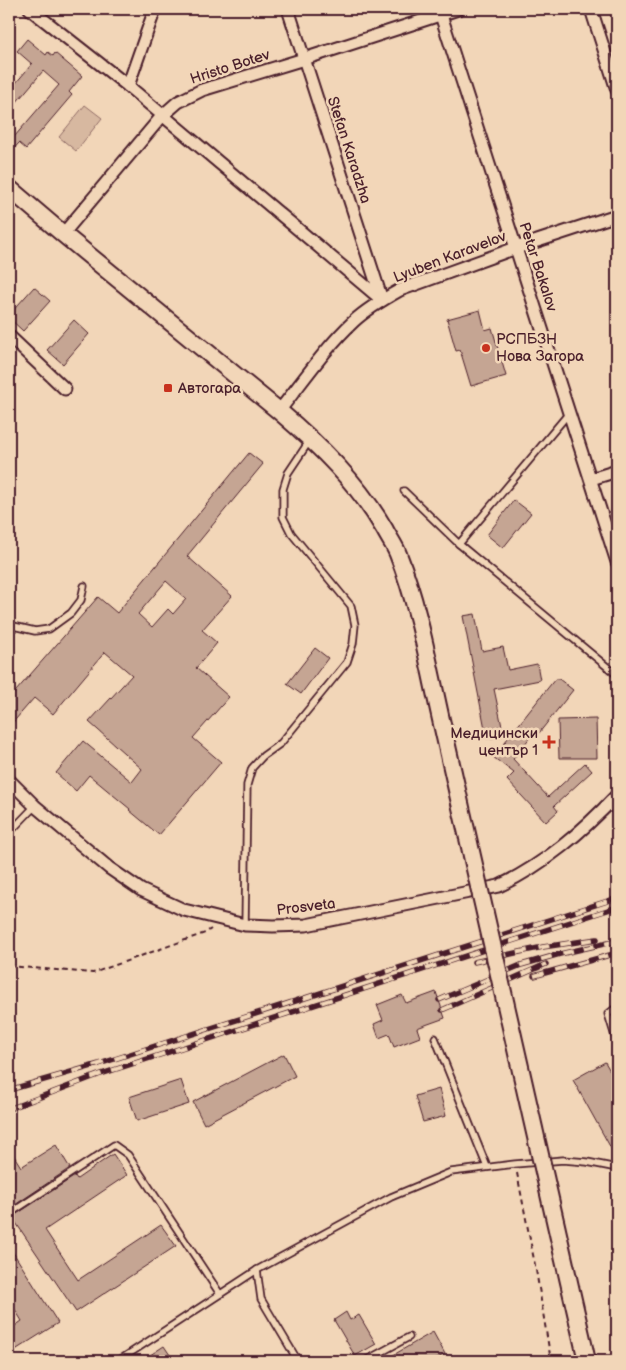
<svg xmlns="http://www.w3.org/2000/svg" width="626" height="1370" viewBox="0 0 626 1370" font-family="'Balsamiq Sans',sans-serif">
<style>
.green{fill:#d7b8a0;stroke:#906c66}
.building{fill:#c5a593;stroke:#4a1f2b;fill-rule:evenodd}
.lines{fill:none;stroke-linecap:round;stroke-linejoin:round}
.service-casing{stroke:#4a1f2b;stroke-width:9}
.minor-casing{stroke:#4a1f2b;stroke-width:15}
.secondary-casing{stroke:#4a1f2b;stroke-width:20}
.path{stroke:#4a1f2b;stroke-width:2;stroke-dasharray:5 4;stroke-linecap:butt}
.service{stroke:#f2d6b8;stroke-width:5.5}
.minor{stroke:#f2d6b8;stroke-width:11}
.secondary{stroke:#f2d6b8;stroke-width:16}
.rail-casing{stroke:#4a1f2b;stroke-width:5.5}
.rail{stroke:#f2d6b8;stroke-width:4;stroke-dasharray:11;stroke-linecap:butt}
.secondary-bridge-casing{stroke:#4a1f2b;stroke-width:20;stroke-linecap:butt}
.secondary-bridge{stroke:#f2d6b8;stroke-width:16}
.poi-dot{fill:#c8321e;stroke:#f2d6b8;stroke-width:2}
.labels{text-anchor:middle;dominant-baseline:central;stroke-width:5;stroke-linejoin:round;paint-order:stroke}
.street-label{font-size:15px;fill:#4a1f2b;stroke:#f2d6b8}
.poi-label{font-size:15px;fill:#4a1f2b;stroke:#f2d6b8;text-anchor:start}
</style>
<rect width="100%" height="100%" fill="#f2d6b8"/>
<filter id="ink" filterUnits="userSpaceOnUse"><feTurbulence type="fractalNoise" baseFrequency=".02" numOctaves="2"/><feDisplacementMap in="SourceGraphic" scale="10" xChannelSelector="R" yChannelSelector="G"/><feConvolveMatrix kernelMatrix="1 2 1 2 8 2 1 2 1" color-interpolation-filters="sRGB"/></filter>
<g filter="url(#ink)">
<path class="green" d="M85 105 102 118 76 151 59 137Z"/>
<g class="building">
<path d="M27 39 46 55 48 52 53 56 55 53 82 76 69 92 72 95 26 149 19 143 9 154V132L14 137 59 85 43 71 9 111V91L32 64 17 51Z"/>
<path d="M34 287 50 301 23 331 9 318V315Z"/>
<path d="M480 310 485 330 492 328 506 376 471 386 460 350 456 351 447 319Z"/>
<path d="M74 320 89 334 63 364 47 350Z"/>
<path d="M249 453 263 464 187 556 232 596 202 630 217 643 196 668 229 697 193 738 221 762 159 835 129 810 130 809 89 775 76 791 56 773 83 741 132 782 142 769 89 722 132 675 105 652 53 714 34 698 9 727V699L98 597 117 613ZM166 581 186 599 173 614 168 609 152 627 138 614Z"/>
<path d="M514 500 531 513 503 548 487 535Z"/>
<path d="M475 614 482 651 503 647 508 670 537 664 540 680 494 689 504 736 487 739 463 616Z"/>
<path d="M315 648 328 658 301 694 287 684Z"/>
<path d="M555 679H559L573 690 539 733 535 731 513 759 548 797 585 763 592 771 554 806 558 811 546 822 507 780 514 773 493 757Z"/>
<path d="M596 719 597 758H559L558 720Z"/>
<path d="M436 992 445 1018 417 1028 420 1037 394 1047 389 1034 379 1038 374 1024 383 1020 377 1005 402 995 406 1003Z"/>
<path d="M284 1054 295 1076 204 1124 193 1102Z"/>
<path d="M605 1062 617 1083V1159L573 1080Z"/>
<path d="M181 1080 189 1104 137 1121 129 1097Z"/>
<path d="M439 1089 446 1116 423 1122 415 1096Z"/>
<path d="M56 1145 70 1168 9 1209V1148L21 1167Z"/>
<path d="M113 1154 127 1175 45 1230 78 1280 161 1225 176 1246 76 1312 12 1217 75 1176 77 1179Z"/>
<path d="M9 1246 58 1323 9 1354V1330L22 1321 9 1300Z"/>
<path d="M346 1312 350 1320 359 1315 376 1344 355 1356 334 1320Z"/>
<path d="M433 1332 445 1354 433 1361H383Z"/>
<path d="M164 1346 174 1361H141Z"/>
</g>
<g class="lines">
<defs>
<g id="service">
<path d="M404 491 459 544 617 675"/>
<path d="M459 544 569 413"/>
<path d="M9 625 35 631 49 629 71 613 81 600 84 586"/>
<path d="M9 833 35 806"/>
<path d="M245 925 247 785 252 768 263 756 281 743 347 662 353 644 355 625 351 606 291 533 283 517V489L288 473 310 440"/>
<path d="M617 1007 608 1014 617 1043"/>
<path d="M435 1038 487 1167"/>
<path d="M9 1214 114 1145 128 1155 220 1294"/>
<path d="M257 1270 261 1299 298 1361"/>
<path d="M118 1361 257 1270 391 1197 451 1172 515 1164 563 1160 587 1162 617 1168"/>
<path d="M365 1361 409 1337"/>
</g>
<g id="minor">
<path d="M30 9 128 86 382 300"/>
<path d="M288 9 382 300"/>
<path d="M439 9 617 562"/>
<path d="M591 9 617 90"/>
<path d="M128 86 155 9"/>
<path d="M63 234 162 116 178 102 202 90 304 59 458 9"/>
<path d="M9 336 65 389"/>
<path d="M279 411C303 381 326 347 354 321 367 309 384 299 400 290L516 248 617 215"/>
<path d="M591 479 617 471"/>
<path d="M9 780 35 806 109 868 141 890 184 910 245 925 273 926 306 925 499 886C545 864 582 832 617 795"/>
</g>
<g id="secondary">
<path d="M9 188 63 234 279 411C320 446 358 483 385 530 389 538 395 546 398 554 419 607 429 667 442 724"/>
<path d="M566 1269 587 1361"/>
</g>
</defs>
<use href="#service" class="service-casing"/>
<use href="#minor" class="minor-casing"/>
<use href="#secondary" class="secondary-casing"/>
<g class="path">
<path d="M9 966 93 973 205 933 211 929"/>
<path d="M517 1173 536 1270 551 1361"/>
</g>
<use href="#service" class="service"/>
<use href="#minor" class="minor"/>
<use href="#secondary" class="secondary"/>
<defs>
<g id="rail">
<path d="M474 962 543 947 597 939"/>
<path d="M534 976 617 953"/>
<path d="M439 1000 521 965 560 954 617 941"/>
<path d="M442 1010 546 964"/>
<path d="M9 1090 99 1064 617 898"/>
<path d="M9 1109 98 1075 617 907"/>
</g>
</defs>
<use href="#rail" class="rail-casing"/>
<use href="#rail" class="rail"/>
<defs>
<path id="secondary-bridge" d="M442 724 566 1269"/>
</defs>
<use href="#secondary-bridge" class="secondary-bridge-casing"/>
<use href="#secondary-bridge" class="secondary-bridge"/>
</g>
</g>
<g class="poi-dot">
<circle cx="486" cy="348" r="5"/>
<rect x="163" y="383" width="10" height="10" rx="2.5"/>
<path d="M546.5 734.5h5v5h5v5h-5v5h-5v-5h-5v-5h5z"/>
</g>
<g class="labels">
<g class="street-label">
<text transform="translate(230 67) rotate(-18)">Hristo Botev</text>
<text transform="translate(349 150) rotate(72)">Stefan Karadzha</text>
<text transform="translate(450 257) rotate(-21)">Lyuben Karavelov</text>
<text transform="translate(538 267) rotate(72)">Petar Bakalov</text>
<text transform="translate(306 907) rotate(-7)">Prosveta</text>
</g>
<g class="poi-label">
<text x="496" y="339">РСПБЗН<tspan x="496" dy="17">Нова Загора</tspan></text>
<text x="178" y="388">Автогара</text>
<text x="538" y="733" text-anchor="end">Медицински<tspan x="538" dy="17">център 1</tspan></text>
</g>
</g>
<rect width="626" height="1370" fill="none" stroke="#f2d6b8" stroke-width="30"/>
<rect x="15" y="15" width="596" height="1340" fill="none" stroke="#4a1f2b" stroke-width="2" filter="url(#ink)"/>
</svg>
